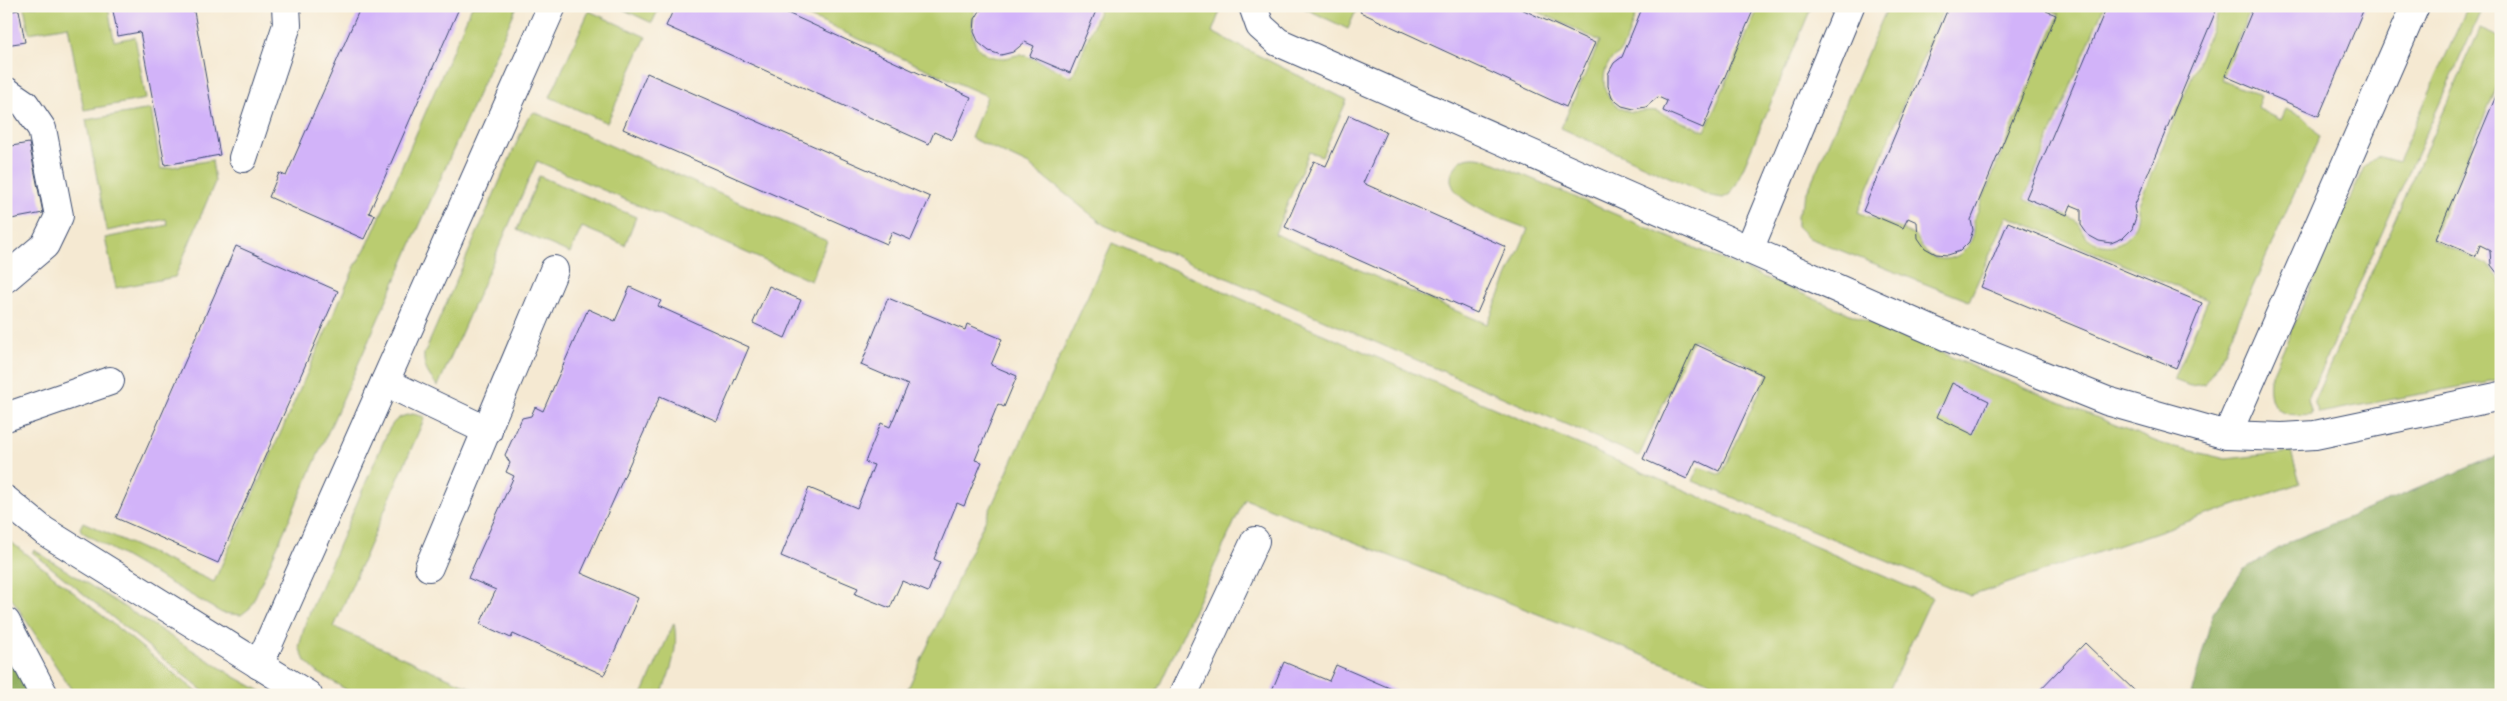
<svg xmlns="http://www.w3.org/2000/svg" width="2507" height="701" viewBox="0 0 2507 701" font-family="Mynerve,sans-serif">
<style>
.green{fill:#bacc6f;stroke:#6a7e66}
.forest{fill:#93b062;stroke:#577060}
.building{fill:#d2b3f9}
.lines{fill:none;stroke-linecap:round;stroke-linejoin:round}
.minor-casing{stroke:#3c4b6f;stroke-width:30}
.minor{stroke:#fff;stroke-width:28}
</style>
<rect width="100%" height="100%" fill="#fbf7ec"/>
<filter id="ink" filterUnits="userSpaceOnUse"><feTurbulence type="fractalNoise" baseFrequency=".02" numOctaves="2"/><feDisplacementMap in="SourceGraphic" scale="10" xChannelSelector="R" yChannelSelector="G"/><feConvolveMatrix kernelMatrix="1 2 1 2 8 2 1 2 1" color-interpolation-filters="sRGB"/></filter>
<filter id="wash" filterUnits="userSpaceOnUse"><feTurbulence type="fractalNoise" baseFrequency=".0096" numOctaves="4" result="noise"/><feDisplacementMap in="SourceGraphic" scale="20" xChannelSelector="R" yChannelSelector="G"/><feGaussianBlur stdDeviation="1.12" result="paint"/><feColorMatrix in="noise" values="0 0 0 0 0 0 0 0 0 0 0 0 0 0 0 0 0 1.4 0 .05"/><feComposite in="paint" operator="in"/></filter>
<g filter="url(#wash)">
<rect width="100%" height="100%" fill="#f5e9d2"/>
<g class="green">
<path d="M24 6H108L114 41 135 37 146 99 84 110 68 26 29 33Z"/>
<path d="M472 6H517L250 608 241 615 222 613 82 532 80 528 83 522 214 582 355 266 368 244Z"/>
<path d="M616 6H660L652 23Z"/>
<path d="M785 6H976C968 30 971 58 1003 58 1009 58 1016 54 1022 55 1039 59 1056 70 1072 77L1101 6H1222L1212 32 1347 100 1322 156 1309 152 1275 234 1487 324 1528 229C1507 220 1431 198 1456 166 1463 156 1472 156 1483 158L2003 379 2162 444 2226 459 2291 452 2300 483 1971 596 1693 481 1699 467 1721 475 1768 373 1693 339 1639 456 1104 225 1029 165 971 138 987 96Z"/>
<path d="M1300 6H1358L1348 29Z"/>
<path d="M1526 6H1639C1633 21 1628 39 1620 53 1618 56 1613 57 1611 60 1598 76 1604 101 1622 109 1634 115 1644 109 1656 111L1705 131 1759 6H1812L1736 185 1730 194 1723 198 1711 196 1561 128 1600 41Z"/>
<path d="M1888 6 1944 8 1858 212C1875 220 1896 225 1913 235 1921 240 1922 253 1933 257 1959 266 1977 243 1974 220L2059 14 2049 9 2051 6H2104L2024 199C2040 206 2059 211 2074 220 2081 224 2082 234 2088 238 2114 258 2140 235 2138 206L2221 6H2252L2221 80 2261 96 2257 108 2281 120 2286 109 2302 116 2320 136 2219 363 2204 384 2190 386 2174 380 2208 300 2007 216 1969 301 1809 238 1797 226V215Z"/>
<path d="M2468 6H2483L2308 399 2312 414C2283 417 2267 413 2270 379L2364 167 2377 156 2398 162Z"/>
<path d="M589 11 646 37 607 123 550 97Z"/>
<path d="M2480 29 2501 38V77L2432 240 2487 264 2501 280V379L2319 413 2314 401Z"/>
<path d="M151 109 161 169 212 160 215 182 175 277 116 288 105 238 168 225 166 219 107 231 86 120Z"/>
<path d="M534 112 827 241 811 281 537 161 438 386C429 376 423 368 424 354L527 119Z"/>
<path d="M539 176 636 217 625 245 582 227 570 253 517 230Z"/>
<path d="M1112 243 1932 597 1887 695H1744L1245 499 1155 695H905Z"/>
<path d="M413 414 425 417 334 627 487 695H355L317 672 305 661 299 647 306 621 388 431C395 419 399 416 413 414Z"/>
<path d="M6 538 201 695H75L6 590Z"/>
<path d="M34 550 235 677 268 695H208L32 552Z"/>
<path d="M674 623C679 649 671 670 661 695H642Z"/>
</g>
<g class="forest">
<path d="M2501 454V695H2191L2213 613 2243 570 2291 541Z"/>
<path d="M6 652 35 695H6Z"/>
</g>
<g id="blocks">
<g class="building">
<path d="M112 6H193L220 155 165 165 140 32 118 36Z"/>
<path d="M361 6H460L369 213 375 215 364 239 269 197 279 173 286 176Z"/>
<path d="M675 6H772L971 97 952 140 934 132 929 144 666 26Z"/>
<path d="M983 6H1098L1070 73 1030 56 1034 46 1025 42 1013 52 1001 55 989 51 979 43 974 32 975 19Z"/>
<path d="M1363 6H1515L1595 43 1566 107 1360 12Z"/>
<path d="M1643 6H1755L1703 128 1663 111 1667 101 1658 97 1646 107 1634 109 1622 106 1612 98 1608 86V74L1614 63 1622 57Z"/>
<path d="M1949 6H2048L2046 11 2056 15 1971 220 1973 230 1969 242 1960 251 1948 255 1936 254 1925 248 1918 238 1917 222 1908 218 1903 228 1863 211Z"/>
<path d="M2107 6H2218L2134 207 2136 217 2132 229 2123 238 2111 243 2099 241 2088 235 2081 225V209L2071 205 2067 215 2026 198Z"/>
<path d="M2254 6H2365L2319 116 2225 76Z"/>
<path d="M19 10 25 42 6 45V12Z"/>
<path d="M647 73 930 197 911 240 892 232 887 244 623 129Z"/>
<path d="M2501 84V278L2491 265 2490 250 2480 245 2476 256 2436 239Z"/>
<path d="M1349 115 1386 132 1363 183 1506 247 1477 313 1285 227 1314 161 1326 166Z"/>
<path d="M29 143 43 213 6 220V147Z"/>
<path d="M2008 222 2202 303 2176 368 1981 287Z"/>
<path d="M236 246 338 291 218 563 116 518Z"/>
<path d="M769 286 801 300 785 338 753 323Z"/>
<path d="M630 287 661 301 658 306 749 347 717 421 660 396 581 573 638 598 604 675 513 634 511 638 480 624 496 590 468 578 514 476 506 472 510 463 505 455 522 418 531 416 535 407 543 411 588 309 615 321Z"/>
<path d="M888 298 965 330 967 324 1002 339 991 365 1017 376 1004 407 998 404 975 460 982 462 964 506 957 503 934 559 940 562 928 592 902 581 890 608 855 594 858 588 781 556 809 488 857 508 874 465 865 462 881 423 890 427 908 385 861 365Z"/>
<path d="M1695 344 1763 375 1719 471 1696 460 1687 479 1643 459Z"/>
<path d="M1952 383 1989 401 1974 435 1937 417Z"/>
<path d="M2085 643 2136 692 2133 695H2035Z"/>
<path d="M1284 662 1329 681 1336 665 1406 695H1270Z"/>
</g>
</g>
</g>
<g filter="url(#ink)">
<use href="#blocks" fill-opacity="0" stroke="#3c4b6f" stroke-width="1"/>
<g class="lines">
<defs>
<g id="minor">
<path d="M1253 6 1260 26 1278 42 1945 336 2107 401 2227 435 2282 437 2315 435 2501 396"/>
<path d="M6 91 25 104 42 129 59 216 45 245 6 278"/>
<path d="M243 158 287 25 286 6"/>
<path d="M1749 250 1850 6"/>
<path d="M385 382 488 431"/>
<path d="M6 417 110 381"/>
<path d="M2227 435 2415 6"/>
<path d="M6 500 44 531 308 695"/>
<path d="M429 567 554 270"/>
<path d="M6 622 44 695"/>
<path d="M259 665 552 6"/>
<path d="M1183 695 1255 541"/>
</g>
</defs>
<use href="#minor" class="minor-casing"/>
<use href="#minor" class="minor"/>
</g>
</g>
<rect width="2507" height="701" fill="none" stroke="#fbf7ec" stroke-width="25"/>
</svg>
